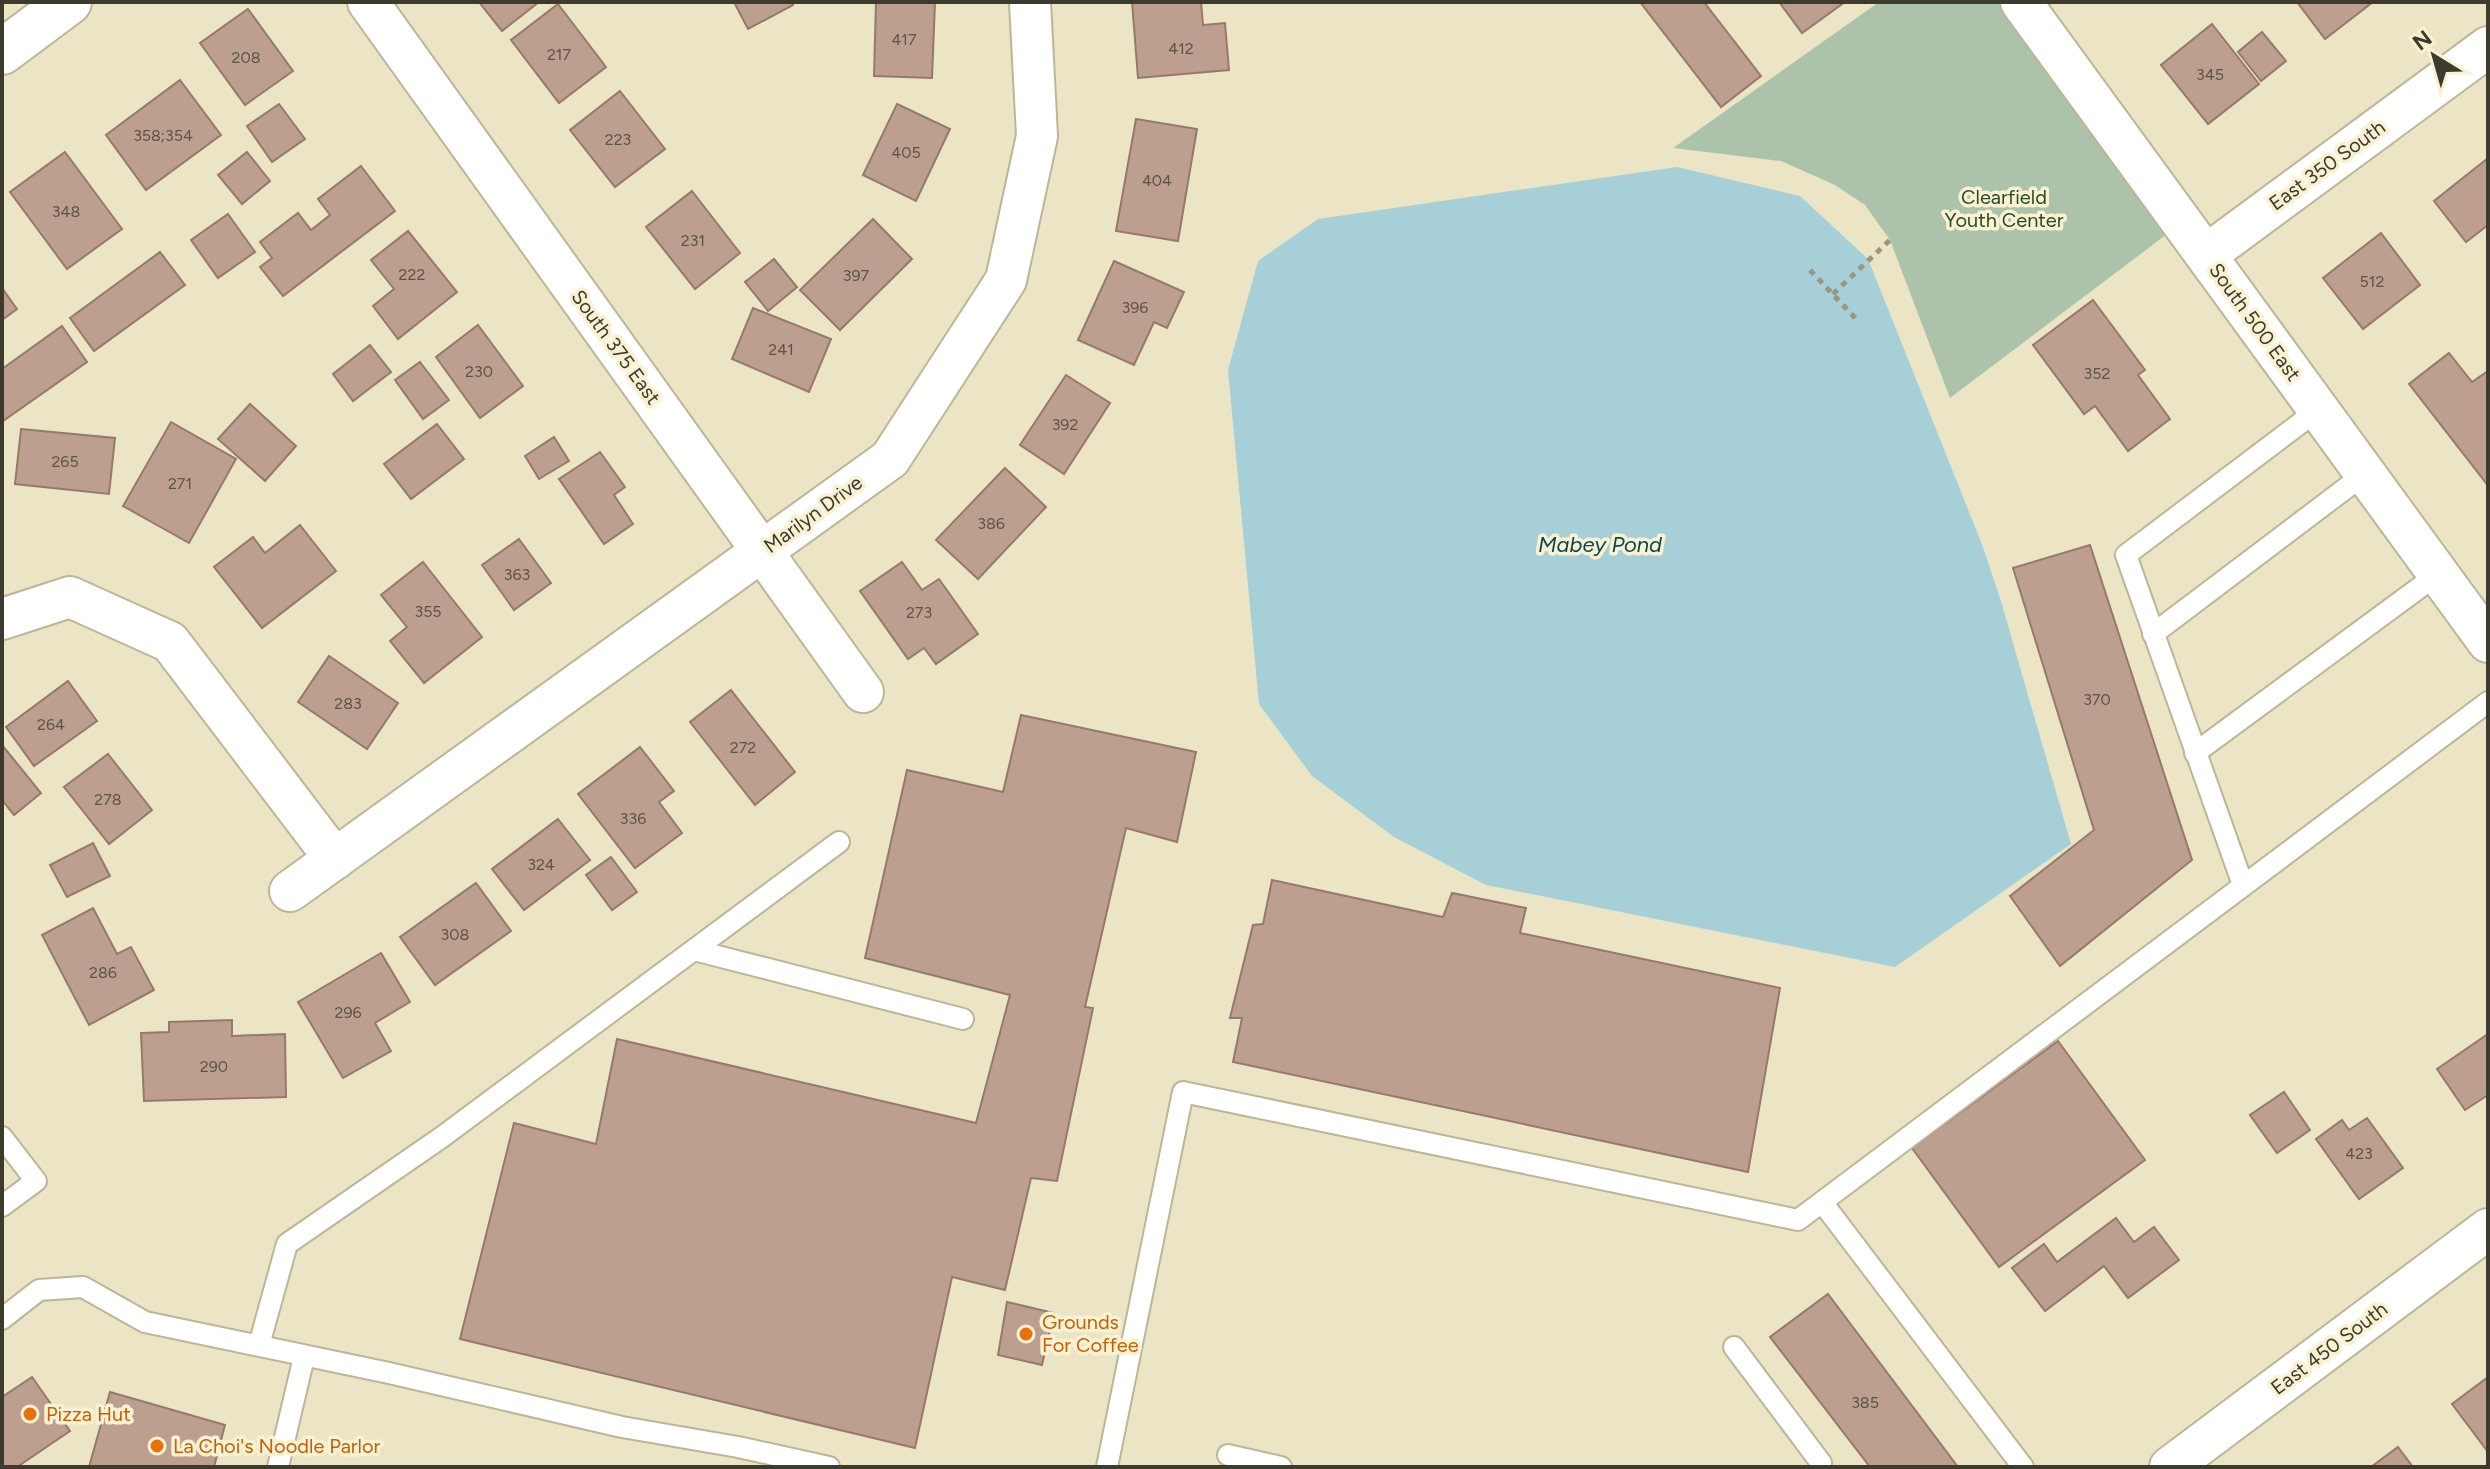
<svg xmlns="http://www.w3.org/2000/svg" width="2490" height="1469" viewBox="0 0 2490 1469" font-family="Figtree,sans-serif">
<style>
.green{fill:#acc2aa}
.water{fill:#a6cfd8}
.building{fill:#bd9f90;stroke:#96796b;stroke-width:2}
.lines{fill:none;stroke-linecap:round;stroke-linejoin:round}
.service-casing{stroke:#bcb698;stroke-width:24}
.minor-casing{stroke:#bcb698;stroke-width:44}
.tertiary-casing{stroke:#bcb698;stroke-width:48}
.path{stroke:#9b9680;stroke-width:5;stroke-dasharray:6 6;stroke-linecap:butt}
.service{stroke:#fff;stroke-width:20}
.minor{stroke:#fff;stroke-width:40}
.tertiary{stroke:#fff;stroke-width:44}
.food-dot{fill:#e8710a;stroke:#f8f2d2;stroke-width:3}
.labels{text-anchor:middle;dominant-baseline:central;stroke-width:7;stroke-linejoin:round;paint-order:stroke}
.number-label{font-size:16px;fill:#5d5346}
.street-label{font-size:20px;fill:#3d3a2e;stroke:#f8f2d2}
.park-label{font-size:20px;fill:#264b26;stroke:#f8f2d2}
.food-label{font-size:20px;fill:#c56008;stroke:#f8f2d2;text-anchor:start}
.water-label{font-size:22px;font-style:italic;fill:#0b4752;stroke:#f8f2d2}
</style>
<rect width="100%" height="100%" fill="#ebe5c5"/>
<path class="green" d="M1879 2H2000L2167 234 1950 398 1890 240 1865 205 1835 185 1781 161 1673 148Z"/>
<path class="water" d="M1677 167 1800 196 1868 259 1983 547 2000 598 2071 844 1895 967 1486 885 1394 837 1312 776 1259 704 1228 370 1258 261 1318 219Z"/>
<g class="building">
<path d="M479 2H539L502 31Z"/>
<path d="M734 2H792L793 5 748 29Z"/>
<path d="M876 2H935L932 78 874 76Z"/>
<path d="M1132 2H1201L1203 25 1225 23 1229 70 1138 78Z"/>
<path d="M1640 2H1704L1761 76 1721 107Z"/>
<path d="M1779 2H1845L1802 33Z"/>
<path d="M2297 2H2373L2325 39Z"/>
<path d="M558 4 606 67 559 103 511 40Z"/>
<path d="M248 9 293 71 245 105 200 43Z"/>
<path d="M2212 24 2259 84 2208 124 2161 65Z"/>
<path d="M2262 32 2286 61 2261 81 2238 52Z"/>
<path d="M180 80 221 135 146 190 106 135Z"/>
<path d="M620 91 665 149 615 187 570 130Z"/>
<path d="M279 104 305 139 272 162 247 126Z"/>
<path d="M897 104 950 129 916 201 863 175Z"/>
<path d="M1136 119 1197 129 1178 241 1116 231Z"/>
<path d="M65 152 122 229 67 269 10 192Z"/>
<path d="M247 152 270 181 242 204 218 175Z"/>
<path d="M2488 158V225L2466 242 2434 201Z"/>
<path d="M361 166 395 211 283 296 260 267 272 258 260 242 298 213 311 230 330 215 318 199Z"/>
<path d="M692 191 740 253 695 289 646 227Z"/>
<path d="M228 214 255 252 218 278 191 240Z"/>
<path d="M873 219 912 259 840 330 800 290Z"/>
<path d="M408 231 457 292 398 339 373 306 394 289 371 260Z"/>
<path d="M2381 233 2420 285 2363 329 2323 278Z"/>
<path d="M160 252 185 285 94 351 70 318Z"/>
<path d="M774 259 797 287 768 311 745 282Z"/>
<path d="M1114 261 1184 292 1167 328 1154 322 1134 365 1078 340Z"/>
<path d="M2 288 17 309 2 320Z"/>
<path d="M2093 300 2145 370 2138 375 2170 419 2128 451 2095 406 2084 414 2033 345Z"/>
<path d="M753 308 831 339 809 392 732 359Z"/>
<path d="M478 325 523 386 480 418 436 357Z"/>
<path d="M62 326 87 362 3 421 2 369Z"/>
<path d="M370 345 391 372 353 401 333 374Z"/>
<path d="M2449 353 2472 382 2488 371V481L2486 483 2409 384Z"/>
<path d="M420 362 449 400 423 419 395 380Z"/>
<path d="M1066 375 1110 403 1064 474 1020 445Z"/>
<path d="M250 404 296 446 265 481 218 439Z"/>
<path d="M171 422 236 459 189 543 123 506Z"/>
<path d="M437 424 464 459 411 499 384 464Z"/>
<path d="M21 429 115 438 109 494 15 484Z"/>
<path d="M554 437 569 461 539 479 525 456Z"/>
<path d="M600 452 625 487 614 495 633 524 604 544 559 479Z"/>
<path d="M1005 468 1046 507 978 579 936 540Z"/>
<path d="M300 525 336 571 262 628 214 567 253 537 265 553Z"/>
<path d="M519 539 551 583 514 610 482 565Z"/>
<path d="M2090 545 2192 860 2060 966 2010 896 2094 830 2013 568Z"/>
<path d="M423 562 482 637 424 683 390 641 407 627 381 595Z"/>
<path d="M902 562 922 590 939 579 978 634 936 664 924 648 908 659 860 591Z"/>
<path d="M329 656 398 703 367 749 298 702Z"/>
<path d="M68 681 97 721 34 766 6 727Z"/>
<path d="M731 690 795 772 755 805 690 722Z"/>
<path d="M1021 715 1196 752 1177 842 1126 828 1085 1007 1093 1008 1057 1181 1031 1178 1005 1290 952 1277 915 1448 460 1339 514 1123 596 1144 617 1039 976 1123 1010 995 865 958 907 770 1003 792Z"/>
<path d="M2 745 41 793 14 815 2 800Z"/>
<path d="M640 747 674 791 659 802 682 833 635 868 578 794Z"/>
<path d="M108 754 152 810 109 844 64 787Z"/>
<path d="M558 819 590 860 524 910 492 869Z"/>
<path d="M93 843 110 876 67 897 50 865Z"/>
<path d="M611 857 637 892 612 910 586 875Z"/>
<path d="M1272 880 1443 917 1452 893 1526 908 1520 933 1780 988 1748 1172 1233 1062 1242 1018H1230L1253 925 1263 924Z"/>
<path d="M476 883 511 931 435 985 400 937Z"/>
<path d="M93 908 117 954 131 947 154 990 89 1025 42 935Z"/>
<path d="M381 953 410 1002 375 1023 391 1051 343 1078 298 1002Z"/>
<path d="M232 1020V1036L285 1034 286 1097 144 1101 141 1033 169 1032V1022Z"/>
<path d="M2488 1034V1095L2465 1110 2437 1069Z"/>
<path d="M2058 1041 2145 1160 1999 1267 1912 1148Z"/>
<path d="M2284 1092 2310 1130 2277 1153 2250 1115Z"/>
<path d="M2367 1118 2403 1168 2359 1199 2316 1139 2342 1120 2349 1130Z"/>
<path d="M2116 1218 2134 1242 2154 1227 2179 1260 2128 1298 2104 1266 2045 1311 2012 1268 2044 1244 2057 1262Z"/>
<path d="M1828 1294 1958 1467H1870L1770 1337Z"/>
<path d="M1007 1302 1054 1313 1042 1365 998 1355Z"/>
<path d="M32 1377 70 1431 17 1467H2V1397Z"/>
<path d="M2488 1377V1452L2452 1404Z"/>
<path d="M110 1392 225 1425 214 1467H89Z"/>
<path d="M2398 1447 2413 1467H2371Z"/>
</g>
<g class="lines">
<defs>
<g id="service">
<path d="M2153 634 2366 473"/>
<path d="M2195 753 2438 574"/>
<path d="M2243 885 2126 555 2319 409"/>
<path d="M694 950 963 1019"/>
<path d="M2 1137 36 1181 2 1206"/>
<path d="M1822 1202 2023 1467"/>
<path d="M2 1319 39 1290 83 1287 145 1322 389 1373 622 1427 738 1447 829 1467"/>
<path d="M259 1345 287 1244 442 1137 839 842"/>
<path d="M1734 1347 1821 1463"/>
<path d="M1228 1455 1281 1467"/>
<path d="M278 1467 304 1357"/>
<path d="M1107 1467 1183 1092 1798 1220 2488 702"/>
</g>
<g id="minor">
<path d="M368 2 863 692"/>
<path d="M2021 2 2488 642"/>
<path d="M2206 255 2488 47"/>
<path d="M2 619 70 597 170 642 335 859"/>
<path d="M290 891 890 459 1006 280 1037 136 1030 2"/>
<path d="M2170 1467 2488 1229"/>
</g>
<path id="tertiary" d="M2 52 69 2"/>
</defs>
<use href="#service" class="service-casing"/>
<use href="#minor" class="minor-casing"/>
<use href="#tertiary" class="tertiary-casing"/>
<g class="path">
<path d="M1810 270 1859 322"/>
<path d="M1833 294 1890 240"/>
</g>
<use href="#service" class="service"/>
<use href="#minor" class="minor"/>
<use href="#tertiary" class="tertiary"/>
</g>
<g class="food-dot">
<circle cx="1026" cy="1334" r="8"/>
<circle cx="30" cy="1414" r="8"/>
<circle cx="157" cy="1446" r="8"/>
</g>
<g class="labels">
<g class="number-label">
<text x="904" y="39">417</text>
<text x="1181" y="48">412</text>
<text x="559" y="54">217</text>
<text x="246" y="57">208</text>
<text x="2210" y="74">345</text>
<text x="163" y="135">358;354</text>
<text x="618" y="139">223</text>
<text x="906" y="152">405</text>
<text x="1157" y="180">404</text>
<text x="66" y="211">348</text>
<text x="693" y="240">231</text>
<text x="412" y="274">222</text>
<text x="856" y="275">397</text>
<text x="2372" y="281">512</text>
<text x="1135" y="307">396</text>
<text x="781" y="349">241</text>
<text x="479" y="371">230</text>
<text x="2097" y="373">352</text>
<text x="1065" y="424">392</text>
<text x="65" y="461">265</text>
<text x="180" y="483">271</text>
<text x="991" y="523">386</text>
<text x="517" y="574">363</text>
<text x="428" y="611">355</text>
<text x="919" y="612">273</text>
<text x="2097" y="699">370</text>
<text x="348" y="703">283</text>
<text x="51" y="724">264</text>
<text x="743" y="747">272</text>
<text x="108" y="799">278</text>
<text x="633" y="818">336</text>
<text x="541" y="864">324</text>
<text x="455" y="934">308</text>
<text x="103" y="972">286</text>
<text x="348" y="1012">296</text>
<text x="214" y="1066">290</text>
<text x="2359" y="1153">423</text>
<text x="1865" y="1402">385</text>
</g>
<g class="street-label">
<text transform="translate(2327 165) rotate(-36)">East 350 South</text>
<text transform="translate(2255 322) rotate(54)">South 500 East</text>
<text transform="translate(616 347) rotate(54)">South 375 East</text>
<text transform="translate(813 514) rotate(-36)">Marilyn Drive</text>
<text transform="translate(2329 1348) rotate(-37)">East 450 South</text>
</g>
<g class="park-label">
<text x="2004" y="197">Clearfield<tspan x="2004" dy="23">Youth Center</tspan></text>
</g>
<g class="food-label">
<text x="1042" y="1322">Grounds<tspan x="1042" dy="23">For Coffee</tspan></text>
<text x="46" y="1414">Pizza Hut</text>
<text x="173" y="1446">La Choi's Noodle Parlor</text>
</g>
<g class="water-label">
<text x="1600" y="544">Mabey Pond</text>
</g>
</g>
<rect width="2490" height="1469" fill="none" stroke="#3d3a2e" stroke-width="8"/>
<g transform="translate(2434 56) rotate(323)" stroke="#f8f2d2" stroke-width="6" paint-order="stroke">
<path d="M0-6L14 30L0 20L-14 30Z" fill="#3d3a2e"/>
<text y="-12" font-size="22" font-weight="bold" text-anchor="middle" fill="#3d3a2e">N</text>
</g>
</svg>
